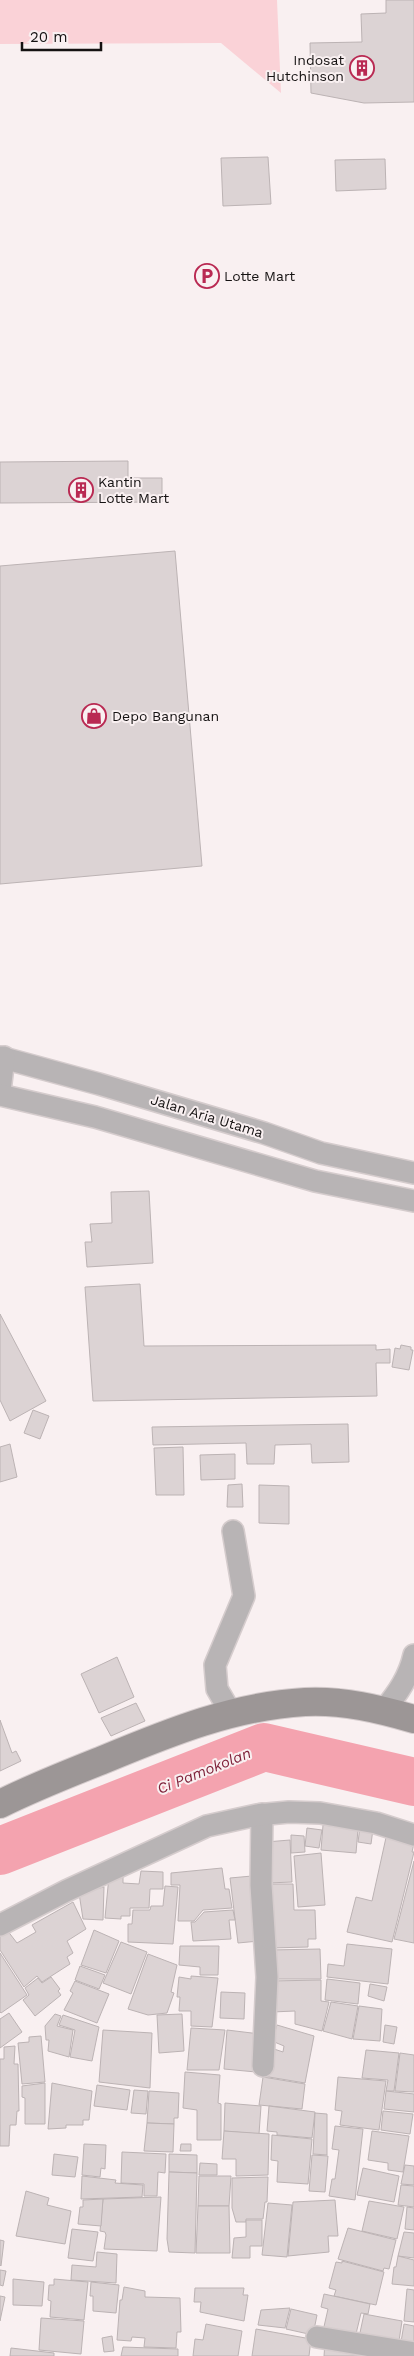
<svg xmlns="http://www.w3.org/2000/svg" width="414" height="2356" viewBox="0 0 414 2356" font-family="'Work Sans',sans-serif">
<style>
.green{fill:#fad2d7}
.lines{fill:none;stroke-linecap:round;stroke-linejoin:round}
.river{stroke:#f4a3af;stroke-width:48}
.building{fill:#dcd3d4;stroke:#bcb3b4}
.street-casing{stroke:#d5cccd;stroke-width:24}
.secondary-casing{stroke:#d5cccd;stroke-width:30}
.street{stroke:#b8b4b5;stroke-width:21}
.secondary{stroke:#9c9696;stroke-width:28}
.labels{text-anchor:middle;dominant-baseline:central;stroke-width:4;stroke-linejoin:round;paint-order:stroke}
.poi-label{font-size:14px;fill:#151212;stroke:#f9f0f1;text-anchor:start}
.street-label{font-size:14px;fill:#151212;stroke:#f9f0f1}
.water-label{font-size:15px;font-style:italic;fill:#7f223a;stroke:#f9f0f1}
</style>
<rect width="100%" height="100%" fill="#f9f0f1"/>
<path class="green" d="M0 0H277L281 93 221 43 0 44Z"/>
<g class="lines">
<path class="river" d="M0 1851 264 1747 414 1782"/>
</g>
<g class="building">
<path d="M386 0H414V102L364 103 311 93 310 43 362 42 361 14 386 13Z"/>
<path d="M268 157 271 204 223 206 221 158Z"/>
<path d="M385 159 386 189 336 191 335 160Z"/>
<path d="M128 461V478H162V502L0 503V462Z"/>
<path d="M175 551 202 866 0 884V566Z"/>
<path d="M149 1191 153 1263 87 1267 85 1242H92L90 1224 112 1223 111 1192Z"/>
<path d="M140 1284 144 1346 376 1345V1350L390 1349V1363H376L377 1396 93 1401 85 1287Z"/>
<path d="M0 1314 46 1401 10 1421 0 1400Z"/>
<path d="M401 1345 411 1347V1350H413L409 1370 392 1367 395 1348 400 1349Z"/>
<path d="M33 1410 49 1416 40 1439 24 1433Z"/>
<path d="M348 1424 349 1462 312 1463 311 1444 275 1445 274 1464H247L246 1443 153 1445 152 1427Z"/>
<path d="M10 1444 17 1477 0 1482V1447Z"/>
<path d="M183 1447 184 1495H156L154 1448Z"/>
<path d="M235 1454V1479L201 1480 200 1455Z"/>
<path d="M242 1484 243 1507H227L228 1485Z"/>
<path d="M259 1485 289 1486V1524L259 1523Z"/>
<path d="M117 1657 134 1697 99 1713 81 1674Z"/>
<path d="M136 1703 145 1721 111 1736 101 1718Z"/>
<path d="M0 1720 12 1753 16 1751 21 1761 0 1771Z"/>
<path d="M323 1825 358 1829 356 1853 321 1850Z"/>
<path d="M360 1827 373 1829 371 1844 358 1842Z"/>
<path d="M307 1828 322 1830 319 1848 305 1846Z"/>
<path d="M387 1833 414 1843 412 1852H414L392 1942 347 1932 356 1897 372 1901Z"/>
<path d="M291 1835 304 1836 305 1852 291 1853Z"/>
<path d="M290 1840 292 1882 268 1883 266 1842Z"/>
<path d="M321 1853 325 1905 298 1907 294 1856Z"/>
<path d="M414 1861V1943L394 1939Z"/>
<path d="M222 1868 225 1889H229L232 1908 203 1910 194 1921H178L180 1885H171V1873Z"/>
<path d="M141 1871 163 1872V1889H150L149 1908H130V1916H121V1919L105 1918 109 1876 123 1877V1883L139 1884Z"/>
<path d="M252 1876 259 1941 238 1943 230 1878Z"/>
<path d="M270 1884H293L294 1910H315L316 1939H308V1947L271 1948Z"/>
<path d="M165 1886 178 1887 173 1944 128 1942V1924H132L133 1910H150L151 1906H163Z"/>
<path d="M104 1887 103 1920 83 1919 79 1893Z"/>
<path d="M73 1902 86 1929 67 1941 73 1953 67 1957 70 1964 42 1982 37 1976 24 1987 0 1950V1934L7 1930 17 1943 36 1932 32 1925Z"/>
<path d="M233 1910 235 1920H229L231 1939 193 1941 191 1922H195L204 1912Z"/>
<path d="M94 1930 119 1941 106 1973 81 1965Z"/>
<path d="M121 1942 147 1952 131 1994 103 1983Z"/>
<path d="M347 1944 392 1949 388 1984 327 1977 328 1964 344 1966Z"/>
<path d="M180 1946H219L218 1975H200V1967L179 1965Z"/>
<path d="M320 1949 321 1979H274L271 1950Z"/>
<path d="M0 1953 27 1995 1 2013 0 2012Z"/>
<path d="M148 1954 177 1965 171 1992 174 1993 167 2013 148 2015 128 2009Z"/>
<path d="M80 1966 105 1975 99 1989 75 1980Z"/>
<path d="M191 1976 218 1978 212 2027 191 2026V2011H179L180 1997H177L179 1977 191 1979Z"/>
<path d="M51 1977 60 1989 58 1991 61 1995 35 2016 23 2000 29 1995 25 1988 38 1978 42 1983Z"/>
<path d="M327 1979 360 1983 358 2004 325 2000Z"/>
<path d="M321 1980V2001L329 2002 322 2031 295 2024V2011L272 2012 271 1981Z"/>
<path d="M75 1981 109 1994 97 2023 64 2010 73 1993 70 1991Z"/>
<path d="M370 1984 387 1987 384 2001 368 1996Z"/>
<path d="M221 1992 245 1993 244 2019 220 2018Z"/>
<path d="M331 2002 358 2006 352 2039 323 2031Z"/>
<path d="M359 2006 382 2009 380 2041 353 2039Z"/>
<path d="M9 2013 22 2032 0 2048V2019Z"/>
<path d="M55 2014 61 2016 57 2026 73 2030 69 2057 48 2051 49 2040H46L45 2026Z"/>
<path d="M182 2014 184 2051 159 2053 157 2015Z"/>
<path d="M63 2015 99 2027 92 2061 70 2057 75 2030 59 2025Z"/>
<path d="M277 2025 314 2036 305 2083 263 2076 271 2048 283 2052 284 2046 272 2041Z"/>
<path d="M385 2025 397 2027 394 2044 383 2042Z"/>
<path d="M191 2028 225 2030 219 2070H187Z"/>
<path d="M103 2030 152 2033 150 2088 99 2082Z"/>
<path d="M227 2030 260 2034 256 2072 224 2069Z"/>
<path d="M41 2036 45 2082 22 2084 18 2043 29 2042V2037Z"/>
<path d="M15 2046 14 2064H18L19 2111H17L16 2125H10L9 2146H0V2059H4V2047Z"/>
<path d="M366 2050 399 2053 394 2091H386L388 2080 362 2078Z"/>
<path d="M400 2053 414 2055V2092L395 2091Z"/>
<path d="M185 2072 220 2075 218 2103 221 2104V2140H197V2110L183 2108Z"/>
<path d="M263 2077 305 2084 302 2109 259 2105Z"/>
<path d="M338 2077 386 2081 379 2130 340 2125 342 2111 335 2110Z"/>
<path d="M45 2083V2124H25V2098L22 2097V2086Z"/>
<path d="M52 2083 92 2091 89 2120H83V2125H66V2128L48 2129Z"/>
<path d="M97 2085 130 2090 127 2110 94 2106Z"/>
<path d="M134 2090 148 2091 146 2114 131 2113Z"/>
<path d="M149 2091 179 2093 178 2118H174V2124L147 2123Z"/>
<path d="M386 2091 414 2094V2112L384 2109Z"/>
<path d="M225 2103 261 2106 259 2134 224 2131Z"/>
<path d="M269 2106 315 2112 312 2138 277 2135V2132L267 2131Z"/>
<path d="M383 2111 413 2114 410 2134 381 2130Z"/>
<path d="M315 2113 327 2114V2155L313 2154Z"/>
<path d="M147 2123 174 2124 173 2152 144 2151Z"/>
<path d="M335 2126 363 2129 355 2200 329 2196 332 2179H335L339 2150 332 2149Z"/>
<path d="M224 2131 269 2134 268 2175 236 2176V2159H222Z"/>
<path d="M372 2131 409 2136 403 2172 388 2170V2163L368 2160Z"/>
<path d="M272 2135 312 2139 308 2184 277 2182 278 2161 271 2160Z"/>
<path d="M84 2144 106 2145 105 2169 101 2168 100 2177 82 2175Z"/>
<path d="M181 2144H191V2151H180Z"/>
<path d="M122 2152 166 2154 165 2173 158 2172 157 2196H144V2184L121 2183Z"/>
<path d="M54 2154 78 2157 75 2177 52 2175Z"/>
<path d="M169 2154 197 2155V2173L169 2172Z"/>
<path d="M312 2155 328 2156 325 2192 309 2191Z"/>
<path d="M200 2163 217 2164V2175H199Z"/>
<path d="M405 2165 414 2166V2185L401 2184Z"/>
<path d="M363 2168 399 2176 394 2202 357 2195Z"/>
<path d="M169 2172 197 2173 195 2253 169 2252 167 2239Z"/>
<path d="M82 2176 116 2180 115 2183 143 2185 142 2197 81 2199Z"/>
<path d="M199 2176H231L229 2206H198Z"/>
<path d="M268 2177 267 2202H265L263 2219H246V2222H236L232 2208V2178Z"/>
<path d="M401 2185 414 2186V2207L398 2205Z"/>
<path d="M26 2191 49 2198 47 2205 71 2211 65 2244 16 2236Z"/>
<path d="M161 2197 157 2251 104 2249 106 2235 105 2232 100 2231 103 2199Z"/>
<path d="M103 2199 101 2226 78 2224 80 2207H83V2200Z"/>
<path d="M335 2200 338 2236H328L329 2252 288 2256 293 2202Z"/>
<path d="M369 2201 404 2207 397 2239 362 2231Z"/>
<path d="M268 2203 292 2205 287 2257 262 2255Z"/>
<path d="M198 2206H229L230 2253H196Z"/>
<path d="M407 2207 414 2208V2230L405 2229Z"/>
<path d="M246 2220H262V2246H250V2258H232L234 2238 246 2237Z"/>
<path d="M348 2228 396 2240 389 2269 384 2268 383 2271 338 2259Z"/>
<path d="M72 2229 98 2232 93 2261 68 2258Z"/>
<path d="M404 2232 414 2233V2258L398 2256Z"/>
<path d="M0 2240 4 2241 1 2266 0 2265Z"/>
<path d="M97 2252 117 2254 116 2283 71 2280 72 2265 96 2267Z"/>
<path d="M398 2256 414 2260V2286L392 2284 394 2267H396Z"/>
<path d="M342 2261 384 2272 376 2305 334 2296 336 2290 329 2288 336 2262 342 2263Z"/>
<path d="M0 2270 6 2271 3 2286 0 2285Z"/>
<path d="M13 2279 44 2282 42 2306 13 2305Z"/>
<path d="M54 2279 88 2282 84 2320 50 2317 51 2301 48 2300 49 2285H54Z"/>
<path d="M91 2282 119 2285 116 2313 93 2311V2296H90Z"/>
<path d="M124 2287 145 2291V2297L180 2298 181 2332H177L176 2348 144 2347 145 2338 132 2337 131 2341 117 2340 120 2300H122Z"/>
<path d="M195 2288H244L243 2295H248L244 2321 200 2312 201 2302H194Z"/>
<path d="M407 2289 414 2290V2322L404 2321Z"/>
<path d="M324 2294 370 2304 368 2314 361 2313 355 2338 323 2331 328 2309 321 2307Z"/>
<path d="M0 2296 5 2297 0 2321Z"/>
<path d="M290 2308 285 2328 258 2325 261 2310Z"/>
<path d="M291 2309 317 2315 313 2335 286 2329Z"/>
<path d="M364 2314 402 2321 399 2341 358 2342Z"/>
<path d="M41 2318 84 2321 81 2354 39 2350Z"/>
<path d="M206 2324 242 2331 238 2356H193L195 2339 203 2340Z"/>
<path d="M404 2324 414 2326V2350L400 2348Z"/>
<path d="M256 2329 311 2339 309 2356H252Z"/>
<path d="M112 2336 114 2351 104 2352 102 2338Z"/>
<path d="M325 2343 363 2349 362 2356H324Z"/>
<path d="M123 2347 178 2349V2356H121Z"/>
<path d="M11 2348 54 2353V2356H10Z"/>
</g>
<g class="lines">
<defs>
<g id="street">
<path d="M0 1057 99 1084 264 1133 321 1153 414 1173"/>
<path d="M0 1091 4 1057"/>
<path d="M0 1095 95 1117 315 1181 414 1201"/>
<path d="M384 1710C398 1693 409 1677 414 1655"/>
<path d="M231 1713 217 1689 215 1665 244 1596 233 1531"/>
<path d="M262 1814 261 1885 267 1977 263 2066"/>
<path d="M0 1925 66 1891 207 1826 257 1815 289 1812 320 1813 376 1823 414 1835"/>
<path d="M317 2337 414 2353"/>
</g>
<path id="secondary" d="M0 1804C34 1787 70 1773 105 1759 170 1732 234 1706 305 1702 343 1700 379 1709 414 1719"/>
</defs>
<use href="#street" class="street-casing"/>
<use href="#secondary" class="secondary-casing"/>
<use href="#street" class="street"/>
<use href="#secondary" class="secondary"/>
</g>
<defs>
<symbol id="building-ring" viewBox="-11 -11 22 22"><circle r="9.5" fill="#f9f0f1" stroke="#b92952" stroke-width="1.5"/><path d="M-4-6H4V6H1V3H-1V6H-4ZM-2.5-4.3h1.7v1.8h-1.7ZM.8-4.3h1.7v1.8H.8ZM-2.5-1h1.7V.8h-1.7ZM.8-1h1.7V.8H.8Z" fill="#b92952"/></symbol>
<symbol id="parking-ring" viewBox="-11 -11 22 22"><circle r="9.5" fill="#f9f0f1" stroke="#b92952" stroke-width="1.5"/><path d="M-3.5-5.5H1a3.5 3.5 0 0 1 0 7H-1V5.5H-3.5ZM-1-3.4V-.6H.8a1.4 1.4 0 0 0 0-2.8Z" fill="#b92952"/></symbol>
<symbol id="shop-ring" viewBox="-11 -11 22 22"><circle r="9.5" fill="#f9f0f1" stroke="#b92952" stroke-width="1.5"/><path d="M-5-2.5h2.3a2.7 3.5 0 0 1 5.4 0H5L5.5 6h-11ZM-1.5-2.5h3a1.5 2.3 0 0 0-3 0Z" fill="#b92952"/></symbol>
</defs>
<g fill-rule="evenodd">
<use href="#building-ring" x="348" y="54" width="28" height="28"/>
<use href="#parking-ring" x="193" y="262" width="28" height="28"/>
<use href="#building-ring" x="67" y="476" width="28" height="28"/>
<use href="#shop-ring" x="80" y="702" width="28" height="28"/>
</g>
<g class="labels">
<g class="poi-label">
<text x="344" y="60" text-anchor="end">Indosat<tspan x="344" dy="16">Hutchinson</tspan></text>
<text x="224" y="276">Lotte Mart</text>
<text x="98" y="482">Kantin<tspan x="98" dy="16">Lotte Mart</tspan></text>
<text x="112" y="716">Depo Bangunan</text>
</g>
<g class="street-label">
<text transform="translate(207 1116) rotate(17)">Jalan Aria Utama</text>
</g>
<g class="water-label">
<text transform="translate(204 1771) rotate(-22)">Ci Pamokolan</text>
</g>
</g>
<path d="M22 42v8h79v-8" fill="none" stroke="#151212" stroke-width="2.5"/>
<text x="30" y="42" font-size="15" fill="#151212" stroke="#f9f0f1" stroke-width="4" paint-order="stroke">20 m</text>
</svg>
